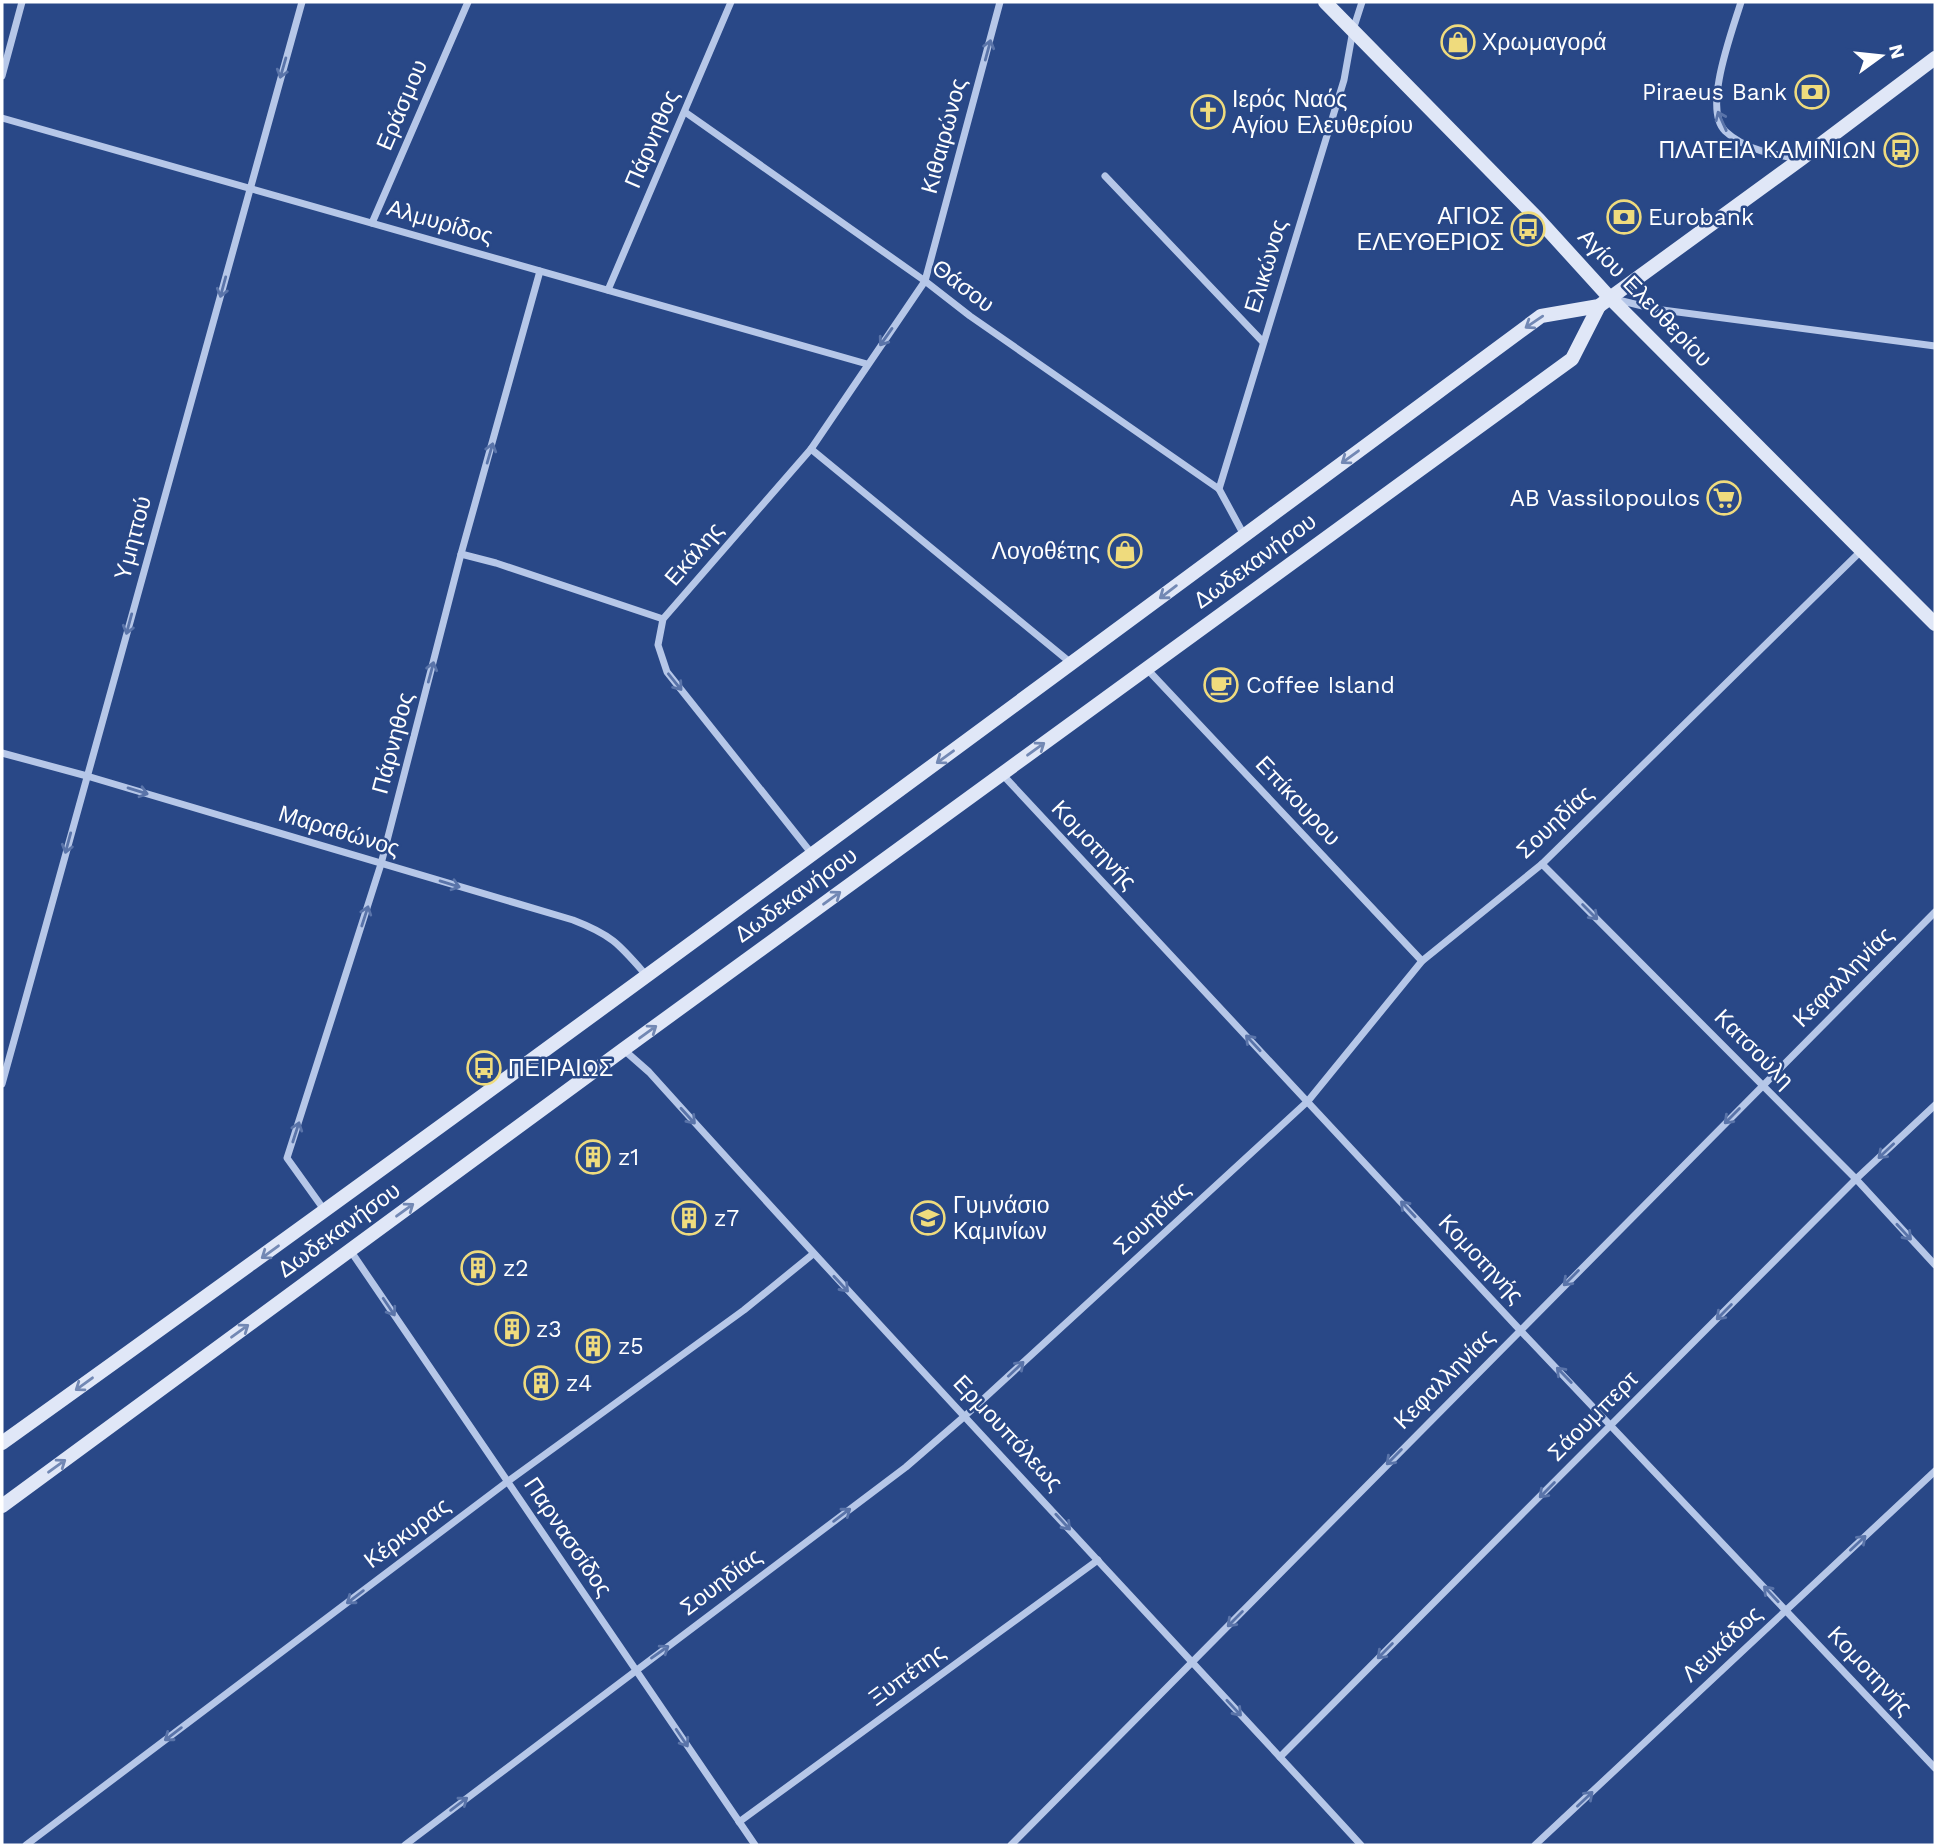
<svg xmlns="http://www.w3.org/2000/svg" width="1937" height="1847" viewBox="0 0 1937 1847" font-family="'Work Sans',sans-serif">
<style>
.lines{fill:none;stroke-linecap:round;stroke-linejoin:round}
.street{stroke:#b6c7e8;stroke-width:7}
.secondary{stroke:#e0e7f7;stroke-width:14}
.oneway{stroke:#5a74a9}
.oneway2{stroke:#7288b4}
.labels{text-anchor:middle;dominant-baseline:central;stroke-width:5;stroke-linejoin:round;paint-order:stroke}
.poi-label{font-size:23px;fill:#fff;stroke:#294887;text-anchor:start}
.street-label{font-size:23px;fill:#fff;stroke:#294887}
</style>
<rect width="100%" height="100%" fill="#294887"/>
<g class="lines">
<g class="street">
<path d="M1741 2C1733 29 1702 109 1725 131 1745 150 1775 155 1800 159"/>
<path d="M2 76 22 2"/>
<path d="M685 112 925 281 970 316 1219 489"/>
<path d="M2 118 867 364"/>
<path d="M1105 176 1263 342"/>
<path d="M372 223 468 2"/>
<path d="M608 290 731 2"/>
<path d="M1614 299 1655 309 1935 346"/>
<path d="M811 449 1071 663"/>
<path d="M1244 535 1219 489 1344 80 1353 30 1362 2"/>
<path d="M461 554 496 563 663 619"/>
<path d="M1147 669 1422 961"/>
<path d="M2 753 87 776 573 920C612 935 619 944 646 975"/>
<path d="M1002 774 1520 1330 1935 1768"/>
<path d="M812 854 667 672 658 645 663 619 811 449 925 281 1000 2"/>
<path d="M1542 864 1856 1179 1935 1265"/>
<path d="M624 1050 649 1072C883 1332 1124 1587 1361 1845"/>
<path d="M2 1084 302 2"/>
<path d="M325 1211 287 1158 381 864 461 554 540 271"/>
<path d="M350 1250 755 1845"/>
<path d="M1280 1757 1856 1179 1935 1105"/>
<path d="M739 1822 1098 1560"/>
<path d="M26 1845 507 1482 744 1310 813 1254"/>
<path d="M405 1845 906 1467 966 1415 1308 1101 1422 961 1542 864 1862 550"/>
<path d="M1011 1845 1935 912"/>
<path d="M1535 1845 1935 1471"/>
</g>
<g class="secondary">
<path d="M1325 2 1539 220 1610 298 1935 624"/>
<path d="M2 1443C519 1073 1030 694 1541 316L1599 306 1801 159 1935 58"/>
<path d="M2 1506 624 1049 1572 359 1599 306"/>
</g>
</g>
<defs><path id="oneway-shaft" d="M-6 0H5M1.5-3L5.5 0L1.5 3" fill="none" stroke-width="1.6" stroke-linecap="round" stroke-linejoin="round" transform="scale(1.75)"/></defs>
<g class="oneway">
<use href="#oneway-shaft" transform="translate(988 50) rotate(-75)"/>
<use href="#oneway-shaft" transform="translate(283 68) rotate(106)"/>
<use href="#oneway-shaft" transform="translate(1722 121) rotate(-114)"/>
<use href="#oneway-shaft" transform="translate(223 287) rotate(105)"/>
<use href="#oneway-shaft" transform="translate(886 337) rotate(125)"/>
<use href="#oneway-shaft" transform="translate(490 453) rotate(-74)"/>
<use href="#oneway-shaft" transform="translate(129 624) rotate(105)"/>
<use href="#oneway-shaft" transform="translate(431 672) rotate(-75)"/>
<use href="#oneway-shaft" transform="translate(675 682) rotate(51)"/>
<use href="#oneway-shaft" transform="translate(138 791) rotate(17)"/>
<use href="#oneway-shaft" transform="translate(68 843) rotate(105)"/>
<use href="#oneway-shaft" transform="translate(450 884) rotate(17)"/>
<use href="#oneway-shaft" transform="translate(1590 912) rotate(45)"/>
<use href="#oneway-shaft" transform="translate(365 916) rotate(-72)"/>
<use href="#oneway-shaft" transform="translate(1253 1043) rotate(-133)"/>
<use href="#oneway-shaft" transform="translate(688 1116) rotate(48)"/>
<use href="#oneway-shaft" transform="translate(1732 1116) rotate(135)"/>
<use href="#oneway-shaft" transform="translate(296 1132) rotate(-72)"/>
<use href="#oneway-shaft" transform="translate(1886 1151) rotate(137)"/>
<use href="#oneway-shaft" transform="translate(1408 1209) rotate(-133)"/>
<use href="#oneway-shaft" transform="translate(1904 1232) rotate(47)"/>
<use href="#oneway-shaft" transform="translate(1571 1278) rotate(135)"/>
<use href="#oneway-shaft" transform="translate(841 1284) rotate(47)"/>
<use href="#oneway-shaft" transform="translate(389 1307) rotate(56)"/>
<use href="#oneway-shaft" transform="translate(1724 1312) rotate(135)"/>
<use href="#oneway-shaft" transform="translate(1016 1369) rotate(-43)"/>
<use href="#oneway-shaft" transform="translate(1564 1375) rotate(-134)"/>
<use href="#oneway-shaft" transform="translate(1394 1457) rotate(135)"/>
<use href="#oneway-shaft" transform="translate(1547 1490) rotate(135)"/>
<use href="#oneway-shaft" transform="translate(842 1515) rotate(-37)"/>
<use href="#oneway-shaft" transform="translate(1063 1522) rotate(47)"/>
<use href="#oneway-shaft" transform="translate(1858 1543) rotate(-43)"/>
<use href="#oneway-shaft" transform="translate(1771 1594) rotate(-133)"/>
<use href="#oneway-shaft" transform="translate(355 1597) rotate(143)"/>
<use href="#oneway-shaft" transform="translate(1235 1619) rotate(135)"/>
<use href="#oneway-shaft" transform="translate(1385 1651) rotate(135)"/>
<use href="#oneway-shaft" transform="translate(660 1652) rotate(-35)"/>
<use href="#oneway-shaft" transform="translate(1234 1708) rotate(47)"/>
<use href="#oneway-shaft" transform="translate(173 1734) rotate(143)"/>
<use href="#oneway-shaft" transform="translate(682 1738) rotate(56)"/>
<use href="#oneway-shaft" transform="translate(1585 1799) rotate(-43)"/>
<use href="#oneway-shaft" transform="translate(459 1804) rotate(-37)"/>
</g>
<g class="oneway2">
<use href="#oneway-shaft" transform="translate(1534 322) rotate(146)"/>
<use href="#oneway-shaft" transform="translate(1350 457) rotate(144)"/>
<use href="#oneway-shaft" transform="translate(1168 592) rotate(143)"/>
<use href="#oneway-shaft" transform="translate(1036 749) rotate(-36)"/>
<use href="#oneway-shaft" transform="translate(945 757) rotate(144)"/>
<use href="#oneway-shaft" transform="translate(832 898) rotate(-36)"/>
<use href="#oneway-shaft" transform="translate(648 1032) rotate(-36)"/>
<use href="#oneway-shaft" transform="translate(405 1210) rotate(-36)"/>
<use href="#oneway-shaft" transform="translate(270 1252) rotate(144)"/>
<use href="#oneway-shaft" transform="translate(240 1331) rotate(-36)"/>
<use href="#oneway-shaft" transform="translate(84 1384) rotate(144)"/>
<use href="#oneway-shaft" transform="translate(57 1466) rotate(-36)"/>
</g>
<defs>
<symbol id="shop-ring" viewBox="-11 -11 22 22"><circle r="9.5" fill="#294887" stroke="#efdb7d" stroke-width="1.5"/><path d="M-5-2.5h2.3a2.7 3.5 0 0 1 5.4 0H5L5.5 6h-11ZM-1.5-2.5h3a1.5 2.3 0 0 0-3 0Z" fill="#efdb7d"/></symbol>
<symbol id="bank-ring" viewBox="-11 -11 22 22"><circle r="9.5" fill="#294887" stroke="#efdb7d" stroke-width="1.5"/><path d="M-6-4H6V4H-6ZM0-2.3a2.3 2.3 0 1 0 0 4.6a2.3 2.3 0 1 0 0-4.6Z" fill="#efdb7d"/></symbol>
<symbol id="church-ring" viewBox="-11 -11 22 22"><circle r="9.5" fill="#294887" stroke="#efdb7d" stroke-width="1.5"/><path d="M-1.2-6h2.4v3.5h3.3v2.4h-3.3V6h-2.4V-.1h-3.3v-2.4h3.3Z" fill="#efdb7d"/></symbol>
<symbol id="bus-ring" viewBox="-11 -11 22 22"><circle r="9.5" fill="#294887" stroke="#efdb7d" stroke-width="1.5"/><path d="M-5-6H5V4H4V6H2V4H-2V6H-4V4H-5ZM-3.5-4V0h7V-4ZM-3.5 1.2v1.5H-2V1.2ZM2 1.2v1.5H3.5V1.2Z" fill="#efdb7d"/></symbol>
<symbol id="supermarket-ring" viewBox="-11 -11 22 22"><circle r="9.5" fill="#294887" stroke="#efdb7d" stroke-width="1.5"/><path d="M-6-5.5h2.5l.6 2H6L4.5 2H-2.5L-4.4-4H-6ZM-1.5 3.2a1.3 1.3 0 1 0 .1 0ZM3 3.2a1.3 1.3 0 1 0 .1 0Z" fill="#efdb7d"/></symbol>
<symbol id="cafe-ring" viewBox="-11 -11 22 22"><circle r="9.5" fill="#294887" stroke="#efdb7d" stroke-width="1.5"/><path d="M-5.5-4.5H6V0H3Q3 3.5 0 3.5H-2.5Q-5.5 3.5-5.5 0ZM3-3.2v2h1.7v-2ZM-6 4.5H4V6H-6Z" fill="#efdb7d"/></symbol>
<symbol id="building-ring" viewBox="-11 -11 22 22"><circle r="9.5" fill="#294887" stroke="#efdb7d" stroke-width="1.5"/><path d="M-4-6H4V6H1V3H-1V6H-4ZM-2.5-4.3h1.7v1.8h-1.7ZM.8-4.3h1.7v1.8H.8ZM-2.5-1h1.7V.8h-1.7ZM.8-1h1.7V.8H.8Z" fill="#efdb7d"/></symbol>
<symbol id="school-ring" viewBox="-11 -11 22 22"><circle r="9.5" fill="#294887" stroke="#efdb7d" stroke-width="1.5"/><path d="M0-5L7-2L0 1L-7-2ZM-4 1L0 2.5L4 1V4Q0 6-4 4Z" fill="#efdb7d"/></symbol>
</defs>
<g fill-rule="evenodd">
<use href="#shop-ring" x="1439" y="23" width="38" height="38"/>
<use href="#bank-ring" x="1793" y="73" width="38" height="38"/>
<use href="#church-ring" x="1189" y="93" width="38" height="38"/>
<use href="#bus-ring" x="1882" y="131" width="38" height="38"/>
<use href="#bank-ring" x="1605" y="198" width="38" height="38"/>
<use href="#bus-ring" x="1509" y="210" width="38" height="38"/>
<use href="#supermarket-ring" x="1705" y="479" width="38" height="38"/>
<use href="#shop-ring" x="1106" y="532" width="38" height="38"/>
<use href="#cafe-ring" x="1202" y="666" width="38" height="38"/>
<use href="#bus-ring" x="465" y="1049" width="38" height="38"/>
<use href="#building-ring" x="574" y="1138" width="38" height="38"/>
<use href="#building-ring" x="670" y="1199" width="38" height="38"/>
<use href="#school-ring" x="909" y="1199" width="38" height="38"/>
<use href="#building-ring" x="459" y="1249" width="38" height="38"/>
<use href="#building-ring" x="493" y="1310" width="38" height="38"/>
<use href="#building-ring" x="574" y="1327" width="38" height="38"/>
<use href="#building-ring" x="522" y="1364" width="38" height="38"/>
</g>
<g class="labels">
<g class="poi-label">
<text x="1482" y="42">Χρωμαγορά</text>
<text x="1787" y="92" text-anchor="end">Piraeus Bank</text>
<text x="1232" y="99">Ιερός Ναός<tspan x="1232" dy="26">Αγίου Ελευθερίου</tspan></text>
<text x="1876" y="150" text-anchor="end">ΠΛΑΤΕΙΑ ΚΑΜΙΝΙΩΝ</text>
<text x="1504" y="216" text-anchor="end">ΑΓΙΟΣ<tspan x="1504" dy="26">ΕΛΕΥΘΕΡΙΟΣ</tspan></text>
<text x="1648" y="217">Eurobank</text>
<text x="1700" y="498" text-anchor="end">AB Vassilopoulos</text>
<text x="1100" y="551" text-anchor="end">Λογοθέτης</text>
<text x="1246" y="685">Coffee Island</text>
<text x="508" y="1068">ΠΕΙΡΑΙΩΣ</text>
<text x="618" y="1157">z1</text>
<text x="953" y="1205">Γυμνάσιο<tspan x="953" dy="26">Καμινίων</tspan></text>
<text x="714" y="1218">z7</text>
<text x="503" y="1268">z2</text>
<text x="536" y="1329">z3</text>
<text x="618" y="1346">z5</text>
<text x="566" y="1383">z4</text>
</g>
<g class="street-label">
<text transform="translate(402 105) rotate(-67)">Εράσμου</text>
<text transform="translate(944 136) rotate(-75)">Κιθαιρώνος</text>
<text transform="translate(652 139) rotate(-67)">Πάρνηθος</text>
<text transform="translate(440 222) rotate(16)">Αλμυρίδος</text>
<text transform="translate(1266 266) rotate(-73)">Ελικώνος</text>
<text transform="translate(963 286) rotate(37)">Θάσου</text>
<text transform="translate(1645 298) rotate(46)">Αγίου Ελευθερίου</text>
<text transform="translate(133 538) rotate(-75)">Υμηττού</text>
<text transform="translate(694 554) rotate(-49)">Εκάλης</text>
<text transform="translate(1255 561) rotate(-36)">Δωδεκανήσου</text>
<text transform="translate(393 743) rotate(-75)">Πάρνηθος</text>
<text transform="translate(1298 801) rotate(47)">Επίκουρου</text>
<text transform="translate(1555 822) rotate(-43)">Σουηδίας</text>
<text transform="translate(339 831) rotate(17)">Μαραθώνος</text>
<text transform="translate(1094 845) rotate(47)">Κομοτηνής</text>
<text transform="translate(796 895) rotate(-36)">Δωδεκανήσου</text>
<text transform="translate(1843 977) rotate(-45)">Κεφαλληνίας</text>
<text transform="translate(1754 1049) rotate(45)">Κατσούλη</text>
<text transform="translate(1152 1218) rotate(-43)">Σουηδίας</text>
<text transform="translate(339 1230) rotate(-36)">Δωδεκανήσου</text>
<text transform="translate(1481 1259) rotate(47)">Κομοτηνής</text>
<text transform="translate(1444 1379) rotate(-45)">Κεφαλληνίας</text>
<text transform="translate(1593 1416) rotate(-45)">Σάουμπερτ</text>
<text transform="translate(1008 1433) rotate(47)">Ερμουπόλεως</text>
<text transform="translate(407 1533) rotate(-37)">Κέρκυρας</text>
<text transform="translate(568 1537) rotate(56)">Παρνασσίδος</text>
<text transform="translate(721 1582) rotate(-37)">Σουηδίας</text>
<text transform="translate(1722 1644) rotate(-43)">Λευκάδος</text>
<text transform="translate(1870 1671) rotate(47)">Κομοτηνής</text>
<text transform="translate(907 1675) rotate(-36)">Ξυπέτης</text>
</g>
</g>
<rect width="1937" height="1847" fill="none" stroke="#ffffff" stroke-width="7"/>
<g transform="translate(1881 56) rotate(75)" stroke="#294887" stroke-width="5" paint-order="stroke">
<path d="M0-5L12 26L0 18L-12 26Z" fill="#ffffff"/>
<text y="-10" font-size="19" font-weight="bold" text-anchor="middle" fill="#ffffff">N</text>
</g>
</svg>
